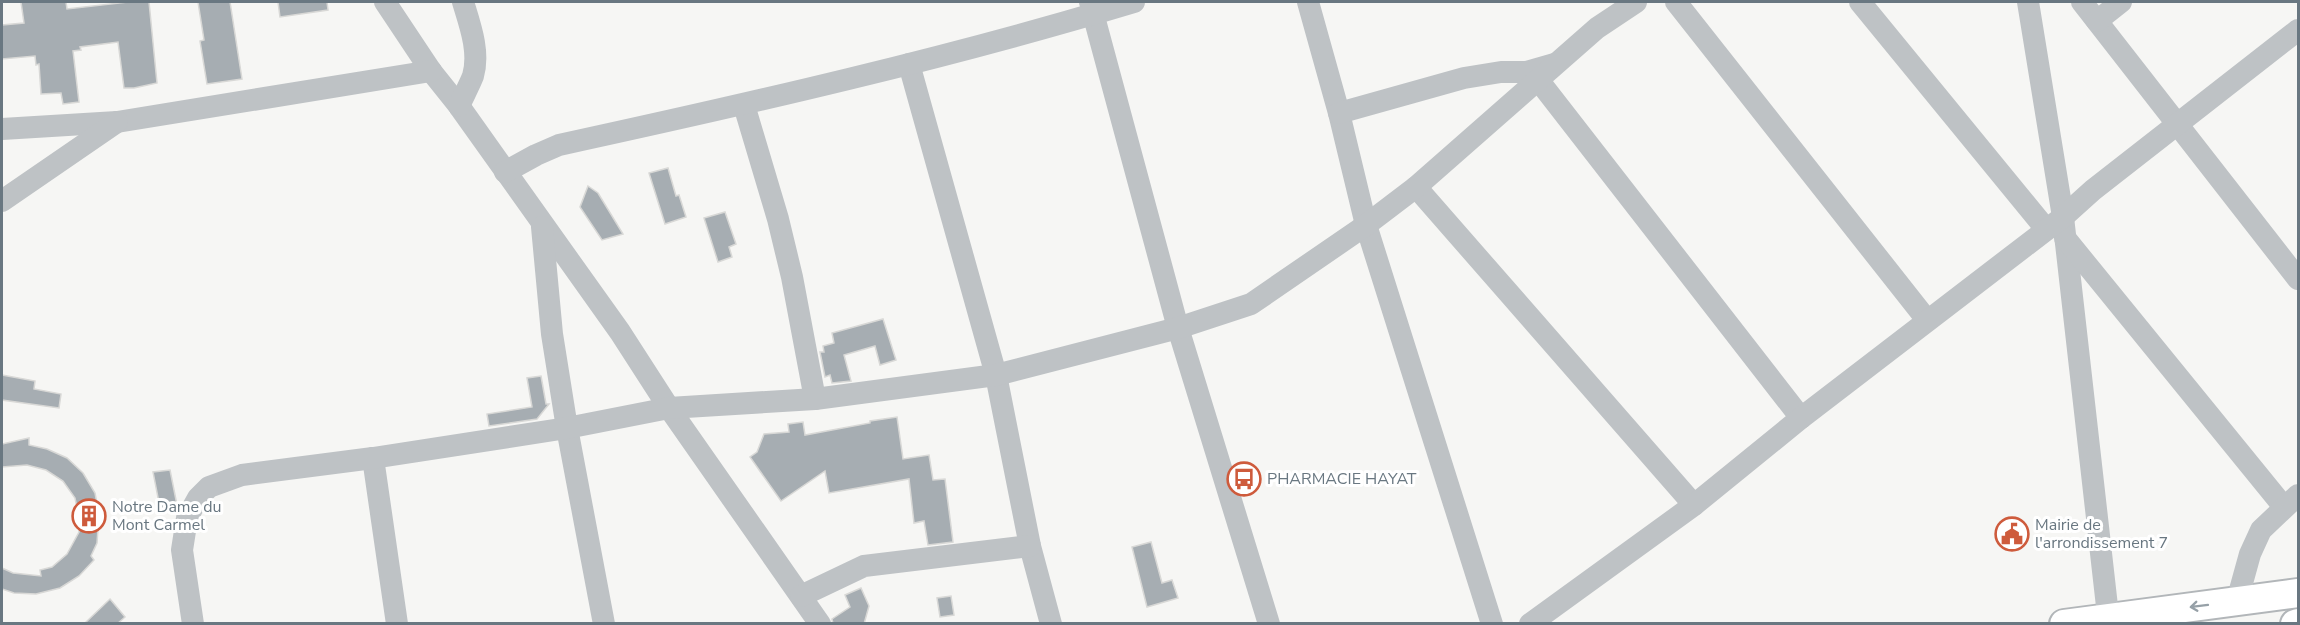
<svg xmlns="http://www.w3.org/2000/svg" width="2300" height="625" viewBox="0 0 2300 625" font-family="'Nunito Sans',sans-serif">
<style>
.building{fill:#a6adb2;stroke:#d8d8d6;stroke-width:1.5}
.lines{fill:none;stroke-linecap:round;stroke-linejoin:round}
.major-casing{stroke:#b2b6b9;stroke-width:32}
.minor{stroke:#bec2c5;stroke-width:22}
.major{stroke:#fff;stroke-width:28}
.oneway{stroke:#96a0a7}
.labels{text-anchor:middle;dominant-baseline:central;stroke-width:6;stroke-linejoin:round;paint-order:stroke}
.poi-label{font-size:16px;fill:#697781;stroke:#fff;text-anchor:start}
</style>
<rect width="100%" height="100%" fill="#f6f6f4"/>
<g class="building">
<path d="M21 2H66L67 9 128 2H149L157 83 134 88H124L118 42 80 47 81 50 73 51 79 102 63 104 61 93 41 94 39 64 36 65 35 56 2 59V25L24 23Z"/>
<path d="M198 2H230L242 79 207 84 200 41 204 40Z"/>
<path d="M278 2H327L328 10 280 17Z"/>
<path d="M668 168 676 196 679 195 686 217 665 224 649 173Z"/>
<path d="M588 186 598 193 623 234 602 240 580 207Z"/>
<path d="M725 212 736 244 729 247 732 257 718 262 704 218Z"/>
<path d="M883 319 896 360 880 365 875 346 844 355 851 381 832 383 830 375 825 377 820 352H824L823 346 834 343 832 333Z"/>
<path d="M2 375 35 381 34 389 61 394 59 408 2 400Z"/>
<path d="M541 376 546 404H549L537 419 489 426 487 414 532 407 527 378Z"/>
<path d="M897 417 903 459 929 455 933 480 945 479 953 542 928 545 924 521 914 523 909 479 829 493 825 471 781 501 750 457 757 452 764 434 789 432 788 424 803 422 805 435 870 423V421Z"/>
<path d="M29 438V445L47 449 67 458 83 473 95 493 99 514 97 543 91 556 94 560 79 576 60 588 36 594 14 593 2 589V568L13 573 41 576 40 570 52 567 67 554 79 532V517L75 498 63 481 46 470 27 465 2 467V444Z"/>
<path d="M170 470 177 505 160 508 153 472Z"/>
<path d="M1151 542 1162 583 1172 580 1178 598 1147 607 1132 547Z"/>
<path d="M861 588 869 606 864 624H833L832 619 850 607 845 595Z"/>
<path d="M951 596 954 615 940 617 937 598Z"/>
<path d="M110 599 125 617 117 624H84Z"/>
</g>
<g class="lines">
<defs>
<g id="major">
<path d="M2064 624 2298 593"/>
<path d="M2295 624 2298 623"/>
</g>
</defs>
<use href="#major" class="major-casing"/>
<g class="minor">
<path d="M385 2 431 71 459 106 620 332 669 408 820 624"/>
<path d="M1090 2 1178 328 1269 624"/>
<path d="M1308 2 1339 113 1366 225 1492 624"/>
<path d="M1676 2 1927 320"/>
<path d="M1860 2 2046 229"/>
<path d="M2028 2 2063 217 2109 624"/>
<path d="M2082 2 2298 279"/>
<path d="M2097 21 2121 2"/>
<path d="M909 64 996 375 1030 546 1051 624"/>
<path d="M1539 81 1801 418"/>
<path d="M744 105 778 219 792 277 815 399"/>
<path d="M459 106C463 97 469 86 473 76 480 52 470 25 463 2"/>
<path d="M1339 113 1464 78 1501 72H1526L1554 64"/>
<path d="M2 129 117 122 431 71"/>
<path d="M505 172 536 155 559 145C752 103 945 59 1134 2"/>
<path d="M1416 187 1694 505"/>
<path d="M2 201 117 122"/>
<path d="M542 227 552 334 567 428 604 624"/>
<path d="M2065 238 2284 507"/>
<path d="M373 458 397 624"/>
<path d="M801 596 864 566 1030 546"/>
<path d="M2237 601 2250 554 2261 530 2298 495"/>
<path d="M193 624 182 550 187 518 198 498 209 487 242 475 373 458 567 428 669 408 815 399 996 375 1178 328 1251 304 1366 225 1416 187 1597 28 1636 2"/>
<path d="M1530 624 1694 505 1801 418 2063 217 2093 190 2298 30"/>
</g>
<use href="#major" class="major"/>
</g>
<defs><path id="oneway-shaft" d="M-6 0H5M1.5-3L5.5 0L1.5 3" fill="none" stroke-width="1.6" stroke-linecap="round" stroke-linejoin="round" transform="scale(1.5)"/></defs>
<use class="oneway" href="#oneway-shaft" transform="translate(2199 606) rotate(173)"/>
<defs>
<symbol id="bus-ring" viewBox="-11 -11 22 22"><circle r="9.5" fill="#fff" stroke="#ce5b3c" stroke-width="1.5"/><path d="M-5-6H5V4H4V6H2V4H-2V6H-4V4H-5ZM-3.5-4V0h7V-4ZM-3.5 1.2v1.5H-2V1.2ZM2 1.2v1.5H3.5V1.2Z" fill="#ce5b3c"/></symbol>
<symbol id="building-ring" viewBox="-11 -11 22 22"><circle r="9.5" fill="#fff" stroke="#ce5b3c" stroke-width="1.5"/><path d="M-4-6H4V6H1V3H-1V6H-4ZM-2.5-4.3h1.7v1.8h-1.7ZM.8-4.3h1.7v1.8H.8ZM-2.5-1h1.7V.8h-1.7ZM.8-1h1.7V.8H.8Z" fill="#ce5b3c"/></symbol>
<symbol id="civic-ring" viewBox="-11 -11 22 22"><circle r="9.5" fill="#fff" stroke="#ce5b3c" stroke-width="1.5"/><path d="M-.6-6.5H3V-4.5H.6V-3L4-1V1h2V6H-6V1h2V-1L-.6-3ZM-1.2 2.5V6h2.4V2.5Z" fill="#ce5b3c"/></symbol>
</defs>
<g fill-rule="evenodd">
<use href="#bus-ring" x="1225" y="460" width="38" height="38"/>
<use href="#building-ring" x="70" y="497" width="38" height="38"/>
<use href="#civic-ring" x="1993" y="515" width="38" height="38"/>
</g>
<g class="labels">
<g class="poi-label">
<text x="1267" y="479">PHARMACIE HAYAT</text>
<text x="112" y="507">Notre Dame du<tspan x="112" dy="18">Mont Carmel</tspan></text>
<text x="2035" y="525">Mairie de<tspan x="2035" dy="18">l'arrondissement 7</tspan></text>
</g>
</g>
<rect width="2300" height="625" fill="none" stroke="#697781" stroke-width="6"/>
</svg>
